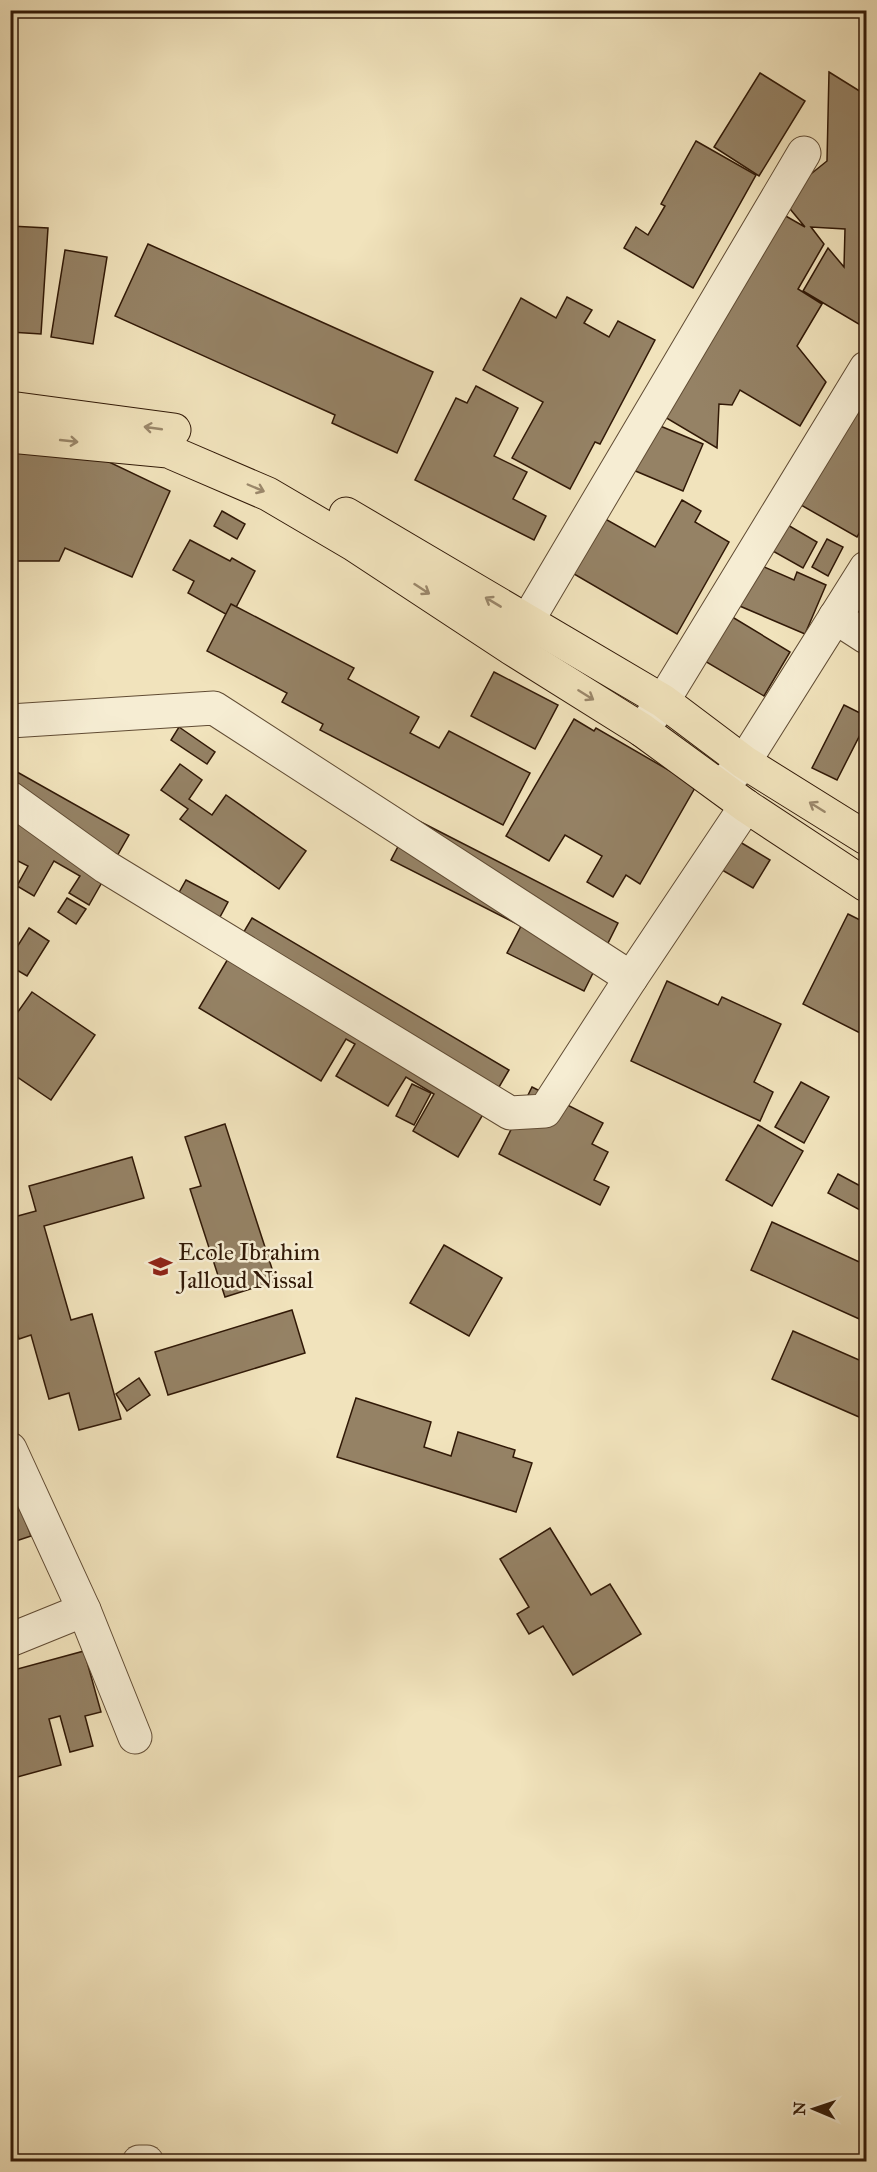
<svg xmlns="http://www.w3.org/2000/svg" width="877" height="2172" viewBox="0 0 877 2172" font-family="'IM FELL Great Primer',serif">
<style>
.building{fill:#958265;stroke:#311907;stroke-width:1.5}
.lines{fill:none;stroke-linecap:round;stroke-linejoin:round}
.minor-casing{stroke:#614c34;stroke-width:35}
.major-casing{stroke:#311907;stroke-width:35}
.minor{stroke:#f6edd3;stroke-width:33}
.major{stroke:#f1e3bc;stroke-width:33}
.oneway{stroke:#9b886b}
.labels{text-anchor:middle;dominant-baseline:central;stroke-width:5;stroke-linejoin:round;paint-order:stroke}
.poi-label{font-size:24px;fill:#311907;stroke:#f6edd3;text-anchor:start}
</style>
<rect width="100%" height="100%" fill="#f1e3bc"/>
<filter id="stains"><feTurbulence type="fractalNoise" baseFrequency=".00333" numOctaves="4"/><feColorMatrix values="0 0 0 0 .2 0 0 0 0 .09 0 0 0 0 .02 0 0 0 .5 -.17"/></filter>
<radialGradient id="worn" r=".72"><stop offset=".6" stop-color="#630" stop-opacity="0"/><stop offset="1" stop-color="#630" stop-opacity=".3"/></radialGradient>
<g class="building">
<path d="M829 72 866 95V319L862 326 803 291 828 248 844 267 845 229 811 227 824 244 798 289 822 304 797 346 826 382 800 426 740 390 732 405 719 404 717 448 658 413 777 211 805 227 781 198 827 161Z"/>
<path d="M760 73 805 101 759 176 714 147Z"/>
<path d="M696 141 756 175 693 288 624 248 636 227 648 235 665 206 661 204Z"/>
<path d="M10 226 48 228 41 334 10 332Z"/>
<path d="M148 244 433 372 397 453 332 423 335 415 115 316Z"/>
<path d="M65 250 107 257 93 344 51 337Z"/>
<path d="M567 297 592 310 584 323 609 337 618 321 655 340 600 444 595 442 570 489 512 458 543 402 483 370 521 298 556 318Z"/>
<path d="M476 386 518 408 494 456 527 472 513 499 546 516 534 540 415 480 456 398 467 403Z"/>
<path d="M852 397 866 406V521L857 537 794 501Z"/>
<path d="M646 420 703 444 683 491 626 467Z"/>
<path d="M10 450 86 451 170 491 132 577 65 548 59 561H10Z"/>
<path d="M682 500 701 511 695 522 729 542 677 634 562 567 593 512 655 547Z"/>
<path d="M222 511 245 524 237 539 214 526Z"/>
<path d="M786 524 817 542 803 568 771 550Z"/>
<path d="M827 539 843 547 828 576 812 567Z"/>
<path d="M190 540 230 561 232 558 255 571 231 617 188 593 194 581 173 570Z"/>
<path d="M753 562 794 580 797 572 826 585 805 634 735 604Z"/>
<path d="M231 604 354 668 348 679 419 717 410 733 439 748 449 731 530 773 503 825 320 730 323 724 282 702 287 693 207 651Z"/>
<path d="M724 612 790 652 764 696 698 657Z"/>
<path d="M494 672 558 705 535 749 471 716Z"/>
<path d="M844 705 866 716V723L837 780 812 768Z"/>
<path d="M574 719 594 731 596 728 696 786 640 884 626 875 613 897 587 882 602 856 565 835 549 861 506 836Z"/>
<path d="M179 727 215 752 207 764 171 740Z"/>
<path d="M180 764 202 780 189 799 212 815 226 795 306 851 279 889 180 819 188 809 161 790Z"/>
<path d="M10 768 129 835 89 905 69 893 80 876 54 861 34 896 17 886 28 866 10 857Z"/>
<path d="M413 818 618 923 584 991 507 953 521 926 391 860Z"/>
<path d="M740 842 770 860 753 888 722 870Z"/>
<path d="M186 880 228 902 213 930 171 907Z"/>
<path d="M67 898 86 909 76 924 58 912Z"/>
<path d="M848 914 866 923V1036L803 1004Z"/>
<path d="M252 918 509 1070 458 1157 413 1131 434 1094 406 1077 388 1106 336 1076 355 1044 346 1039 321 1081 199 1008Z"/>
<path d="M29 928 49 941 27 976 10 966V958Z"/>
<path d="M667 981 718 1005 722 997 781 1024 754 1082 773 1092 760 1121 631 1061Z"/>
<path d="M32 992 95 1035 51 1100 10 1072V1023Z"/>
<path d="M801 1082 829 1097 804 1143 775 1127Z"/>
<path d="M412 1084 431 1093 414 1125 396 1116Z"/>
<path d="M532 1087 603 1123 592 1144 608 1152 594 1180 609 1187 600 1205 499 1154Z"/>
<path d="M225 1124 276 1281 225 1297 190 1189 201 1186 185 1137Z"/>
<path d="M758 1125 803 1151 772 1206 726 1180Z"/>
<path d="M132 1157 144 1198 44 1226 71 1320 92 1314 121 1419 79 1430 69 1393 49 1399 31 1335 19 1339 10 1310V1206L14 1217 36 1211 29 1186Z"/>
<path d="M838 1174 866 1189V1198L860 1210 828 1193Z"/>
<path d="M772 1222 866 1265V1322L751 1270Z"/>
<path d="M444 1245 502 1278 469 1336 410 1303Z"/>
<path d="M292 1310 305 1353 168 1395 155 1352Z"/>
<path d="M793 1331 866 1363V1420L772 1379Z"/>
<path d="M139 1378 150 1395 127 1411 116 1394Z"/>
<path d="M356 1398 431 1422 424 1447 451 1456 458 1432 515 1450 513 1457 532 1463 516 1512 337 1457Z"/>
<path d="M10 1479 31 1536 10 1543Z"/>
<path d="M550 1528 591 1595 610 1584 641 1634 573 1675 543 1626 529 1634 517 1614 529 1607 500 1559Z"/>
<path d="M84 1651 101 1712 85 1716 93 1746 70 1752 60 1716 49 1719 61 1765 10 1779V1671Z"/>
</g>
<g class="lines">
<defs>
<g id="minor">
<path d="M835 617 866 637"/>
<path d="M513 645 804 153"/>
<path d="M10 721 214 708 631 978"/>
<path d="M642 730 663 701 866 368"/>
<path d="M721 787 744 762 866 568"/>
<path d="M10 798 106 867 510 1113 545 1111 631 978 746 806"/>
<path d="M10 1449 84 1610 135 1737"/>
<path d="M10 1640 84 1610"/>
<path d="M139 2162H147"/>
</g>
<g id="major">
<path d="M10 408 174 430"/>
<path d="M10 436 168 451 268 494 353 544 511 648 642 730 746 806 866 885"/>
<path d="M346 514 663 701 744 762 866 838"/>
</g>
</defs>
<use href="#minor" class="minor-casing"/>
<use href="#major" class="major-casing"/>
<use href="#minor" class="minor"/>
<use href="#major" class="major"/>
</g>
<defs><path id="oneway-shaft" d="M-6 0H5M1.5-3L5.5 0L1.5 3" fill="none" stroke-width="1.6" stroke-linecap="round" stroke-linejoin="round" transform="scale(1.5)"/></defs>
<g class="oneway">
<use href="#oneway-shaft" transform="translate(153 428) rotate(-172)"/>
<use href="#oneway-shaft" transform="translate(69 441) rotate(6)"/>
<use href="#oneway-shaft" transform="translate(256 488) rotate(23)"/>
<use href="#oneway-shaft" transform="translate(422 589) rotate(33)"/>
<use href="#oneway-shaft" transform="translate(493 602) rotate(-149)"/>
<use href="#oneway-shaft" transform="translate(586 695) rotate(32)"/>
<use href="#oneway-shaft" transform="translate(817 807) rotate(-148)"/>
</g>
<defs>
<symbol id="school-bare" viewBox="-9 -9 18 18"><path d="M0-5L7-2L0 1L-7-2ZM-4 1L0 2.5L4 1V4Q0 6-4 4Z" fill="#8f2418" stroke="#f6edd3" stroke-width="2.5" paint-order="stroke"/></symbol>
</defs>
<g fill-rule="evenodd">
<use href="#school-bare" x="144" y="1250" width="33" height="33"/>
</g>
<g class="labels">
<g class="poi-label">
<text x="178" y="1252">Ecole Ibrahim<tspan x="178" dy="28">Jalloud Nissal</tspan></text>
</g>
</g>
<rect width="877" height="2172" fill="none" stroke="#f1e3bc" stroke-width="36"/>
<rect x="12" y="12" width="853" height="2148" fill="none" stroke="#311907" stroke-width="3"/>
<rect x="18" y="18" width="841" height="2136" fill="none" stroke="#311907" stroke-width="1.5"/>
<g transform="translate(814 2109) rotate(272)" stroke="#f6edd3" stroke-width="4.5" paint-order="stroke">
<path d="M0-4.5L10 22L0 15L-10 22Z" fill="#311907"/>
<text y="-9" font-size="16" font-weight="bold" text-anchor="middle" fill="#311907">N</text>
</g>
<rect width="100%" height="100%" filter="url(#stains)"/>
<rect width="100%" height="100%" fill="url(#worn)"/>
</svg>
